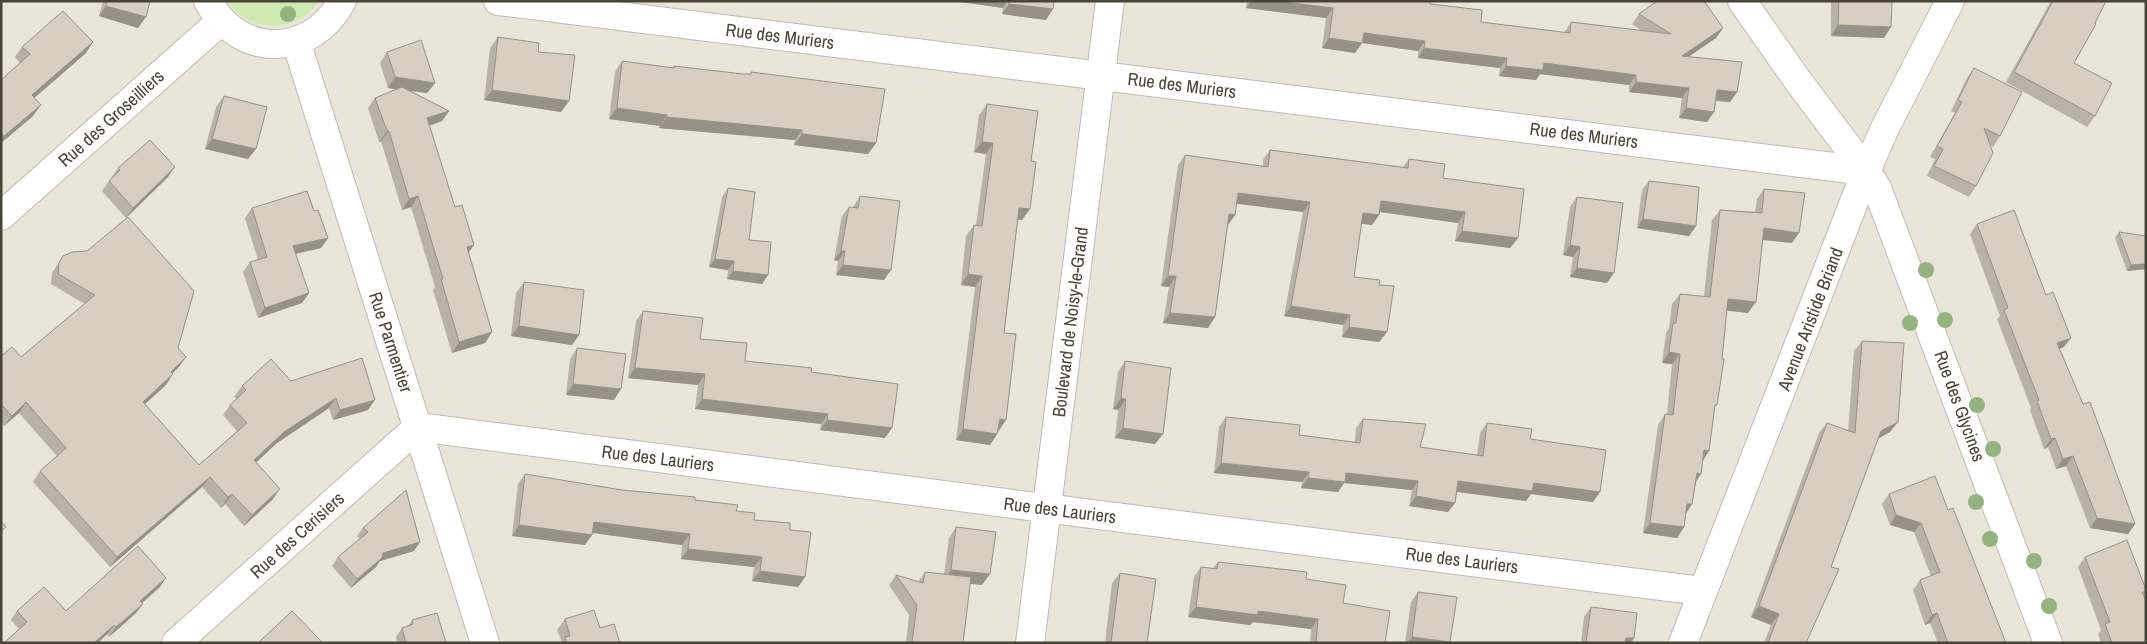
<svg xmlns="http://www.w3.org/2000/svg" width="2147" height="644" viewBox="0 0 2147 644" font-family="'Archivo Narrow',sans-serif">
<style>
.residential{fill:#eae5d9}
.green{fill:#d0eab4}
.lines{fill:none;stroke-linecap:round;stroke-linejoin:round}
.minor-casing{stroke:#c2bbad;stroke-width:30}
.minor{stroke:#fff;stroke-width:28}
.tree{fill:#95b380}
.wall{fill:#bab2a5}
.shaded-wall{fill:#979186}
.building{fill:#d8cfc0;stroke:#979186}
.labels{text-anchor:middle;dominant-baseline:central;stroke-width:4;stroke-linejoin:round;paint-order:stroke}
.street-label{font-size:18px;fill:#4a4438;stroke:#fff}
</style>
<rect width="100%" height="100%" fill="#f6f3eb"/>
<rect class="residential" x="1" y="1" width="2145" height="642"/>
<path class="green" d="M228 1H319C298 34 248 34 228 1Z"/>
<g class="lines">
<defs>
<g id="minor">
<path d="M208 1C238 58 311 59 342 1"/>
<path d="M498 1 1866 171"/>
<path d="M1742 1 1798 81 1866 171 1877 188 2048 643"/>
<path d="M296 41 485 643"/>
<path d="M1 216 221 21"/>
<path d="M176 643 418 427 1068 511 1701 591"/>
<path d="M1030 643 1110 1"/>
<path d="M1683 643 1866 171 1885 128 1950 1"/>
</g>
</defs>
<use href="#minor" class="minor-casing"/>
<use href="#minor" class="minor"/>
</g>
<g class="tree">
<circle cx="288" cy="14" r="8"/>
<circle cx="1926" cy="270" r="8"/>
<circle cx="1945" cy="320" r="8"/>
<circle cx="1910" cy="323" r="8"/>
<circle cx="1977" cy="405" r="8"/>
<circle cx="1993" cy="449" r="8"/>
<circle cx="1976" cy="502" r="8"/>
<circle cx="1990" cy="539" r="8"/>
<circle cx="2034" cy="561" r="8"/>
<circle cx="2049" cy="606" r="8"/>
</g>
<g class="wall">
<path d="M103 1H150L138 28 99 16Z"/>
<path d="M954 1H1054L1046 20 1002 14 1003 8Z"/>
<path d="M1247 1H1430V4L1481 22 1564 33 1571 22 1642 31 1632 24 1639 14 1723 28 1716 38 1689 56 1737 92 1730 102 1716 101 1714 112 1707 122 1679 118 1682 98 1629 92V85L1540 74 1536 80 1499 76 1500 68 1418 58V51L1362 43 1355 53 1322 48 1326 18 1246 8Z"/>
<path d="M1831 1H1892L1884 38 1831 36Z"/>
<path d="M2051 1H2106L2074 63 2095 116 2087 127 2006 82Z"/>
<path d="M498 37 538 52 569 101 561 112 484 100 490 48Z"/>
<path d="M22 47 86 53 34 98 33 116 1 143V80L20 63 15 57Z"/>
<path d="M387 52 435 83 427 93 410 91 449 111 442 121 429 126 492 332 485 343 452 353 433 290 435 287 411 207 402 210 381 141 379 142 368 108 375 98 396 89 388 88 380 63Z"/>
<path d="M622 61 672 68 674 66 743 74H750L751 72 876 143 868 154 794 145 795 140 659 128 660 126 609 119 615 72Z"/>
<path d="M1974 68 2000 136 1993 147 1990 145 1976 186 1969 197 1927 176 1935 159 1930 157 1955 113 1951 111 1967 78Z"/>
<path d="M224 96 248 159 205 149 216 107Z"/>
<path d="M987 104 1022 220H1018L1004 333 1006 420 990 445 956 440 975 287 961 285 966 236 974 225H976L986 154 974 152 979 115Z"/>
<path d="M1270 150 1403 167 1409 159 1443 178 1518 238 1510 248 1455 241 1458 223 1379 212V215L1372 225 1361 223 1354 277 1379 285 1387 332 1379 342 1342 337 1343 325 1284 316 1303 212 1236 203 1235 215 1228 224 1215 317 1208 328 1163 323 1169 287 1161 286 1178 165 1185 155 1263 166V160Z"/>
<path d="M118 168 168 177 126 218 102 191Z"/>
<path d="M1649 181 1696 226 1689 236 1637 228 1642 190Z"/>
<path d="M728 188 749 240 768 275 762 284 727 279 728 270 709 267 722 197Z"/>
<path d="M1764 189 1792 243 1762 240 1748 313 1727 310 1709 451 1703 460 1696 482 1692 504 1686 513 1684 527 1677 538 1643 533 1658 425 1665 414H1667L1672 364 1662 363 1666 333 1669 328 1672 304 1680 294 1704 296 1712 220 1720 210 1755 212 1757 199Z"/>
<path d="M860 196 884 280 836 275 838 261 834 260 842 216 849 207H853Z"/>
<path d="M1577 197 1607 283 1570 277 1573 257 1563 255 1570 207Z"/>
<path d="M252 208 314 211 328 238 321 248 295 254 309 293 302 303 258 318 243 272 250 262 258 260 245 218Z"/>
<path d="M1977 224 2064 347 2059 349 2135 524 2128 534 2090 528 2066 466 2056 469 2048 447 2044 449 2030 410 2031 408 1997 319 2000 316 1970 234Z"/>
<path d="M2119 232 2146 269 2127 271 2115 238Z"/>
<path d="M63 256 178 348 179 367 172 373 166 385 145 404 199 465 237 431 223 415 230 405 237 399 234 397 242 386 291 381 368 410 333 420 329 408 277 443 256 462 273 499 244 526 225 504 221 508 202 487 110 567 33 482 40 471 57 456 19 413 4 426 1 423V356L21 357 85 304 51 284 52 273Z"/>
<path d="M524 282 579 335 572 345 511 336 516 293Z"/>
<path d="M643 311 745 361 811 372 885 438 820 430 821 424 695 409 698 385 628 378 636 321Z"/>
<path d="M1862 341 1890 432 1878 439 1831 567 1806 643H1764L1771 625 1751 617 1819 433 1827 423 1848 431 1854 351Z"/>
<path d="M577 348 614 400 566 395 570 359Z"/>
<path d="M1125 361 1155 444 1115 438 1118 410 1113 409 1118 372Z"/>
<path d="M1226 417 1299 435 1355 442 1356 428 1363 419 1420 447 1477 455 1480 433 1487 423 1530 439 1600 492 1593 502 1531 494 1526 501 1457 492 1455 503 1448 512 1409 506 1412 490 1344 483 1338 492 1301 488 1302 482 1214 473 1219 427Z"/>
<path d="M525 474 622 490 695 500 736 511 754 520 790 530 805 577 798 587 752 581 754 567 681 559 682 545 592 533 585 545 512 536 518 484Z"/>
<path d="M1889 494 1948 510 2006 643H1938L1930 623 1925 625 1913 590 1920 580 1931 576 1914 532 1890 525 1882 504Z"/>
<path d="M956 527 982 585 970 583 963 643H906L909 615 889 585 896 575 918 582 925 572 944 574 949 538Z"/>
<path d="M363 528 414 551 380 561 376 567 351 588 332 566 338 557 360 539 357 536Z"/>
<path d="M2085 557 2146 593 2144 596 2146 643H2101L2098 635 2101 630 2078 567Z"/>
<path d="M1218 562 1306 579 1343 603 1385 643H1310L1311 629 1253 622 1250 625 1188 617 1194 577 1201 567 1213 568Z"/>
<path d="M1120 573 1147 643H1105L1112 583Z"/>
<path d="M160 587 142 603 143 604 136 613 109 637 107 634 98 643H4L19 629 11 620 17 611H66Z"/>
<path d="M1418 592 1450 643H1405L1411 602Z"/>
<path d="M1591 607 1634 638 1631 643H1581L1584 617Z"/>
<path d="M565 619 620 643H561L562 642 557 630Z"/>
<path d="M412 620 446 643H397L396 637 402 628 408 626Z"/>
</g>
<g class="shaded-wall">
<path d="M954 1H1007L1003 8Z"/>
<path d="M1251 1H1276L1333 8 1326 18 1246 8Z"/>
<path d="M1009 4 1053 9 1046 20 1002 14Z"/>
<path d="M106 6 146 17 138 28 99 16Z"/>
<path d="M1838 25 1891 27 1884 38 1831 36Z"/>
<path d="M1723 28 1716 38 1675 66 1682 56Z"/>
<path d="M1364 33 1425 41 1418 51 1362 43 1355 53 1322 48 1329 38Z"/>
<path d="M93 42 86 53 25 106 32 95Z"/>
<path d="M1424 48 1507 58 1500 68 1418 58Z"/>
<path d="M1544 63 1636 75 1629 85 1540 74 1536 80 1499 76 1506 66Z"/>
<path d="M395 77 435 83 427 93 388 88Z"/>
<path d="M1636 82 1689 88 1682 98 1629 92Z"/>
<path d="M492 90 569 101 561 112 484 100Z"/>
<path d="M1717 90 1737 92 1730 102 1710 100Z"/>
<path d="M41 105 33 116 1 143V141L4 136Z"/>
<path d="M617 108 667 115 660 126 609 119Z"/>
<path d="M1686 108 1714 112 1707 122 1679 118Z"/>
<path d="M449 111 442 121 420 129 427 118Z"/>
<path d="M667 117 802 130 795 140 659 128Z"/>
<path d="M387 131H389L381 141 379 142Z"/>
<path d="M802 134 876 143 868 154 794 145Z"/>
<path d="M212 139 256 149 248 159 205 149Z"/>
<path d="M982 142 993 143 986 154 974 152Z"/>
<path d="M175 167 168 177 126 218 133 208Z"/>
<path d="M1238 193 1310 202 1303 212 1231 203Z"/>
<path d="M418 196 411 207 402 210 409 199Z"/>
<path d="M1381 201 1465 212 1458 223 1374 211Z"/>
<path d="M1019 208 1030 209 1022 220 1012 219Z"/>
<path d="M1363 213 1379 215 1372 225 1356 223Z"/>
<path d="M1229 214 1235 215 1228 225Z"/>
<path d="M1643 219 1696 226 1689 236 1637 228Z"/>
<path d="M1764 228 1799 233 1792 243 1756 239Z"/>
<path d="M1462 231 1518 238 1510 248 1455 241Z"/>
<path d="M328 238 321 248 286 256 293 246Z"/>
<path d="M474 245 467 255V247Z"/>
<path d="M1570 245 1580 247 1573 257 1563 255Z"/>
<path d="M841 251H845L838 261 834 260Z"/>
<path d="M715 259 734 261 728 270 709 267Z"/>
<path d="M2146 264V269L2127 271 2131 265Z"/>
<path d="M843 265 891 270 884 280 836 275Z"/>
<path d="M1577 268 1614 273 1607 283 1570 277Z"/>
<path d="M733 271 768 275 762 284 727 279Z"/>
<path d="M968 274 982 276 975 287 961 285Z"/>
<path d="M1168 276H1176L1169 287 1161 286Z"/>
<path d="M309 293 302 303 258 318 265 308Z"/>
<path d="M1728 299 1756 302 1748 313 1721 310Z"/>
<path d="M1291 306 1350 315 1343 325 1284 316Z"/>
<path d="M1170 313 1215 317 1208 328 1163 323Z"/>
<path d="M519 326 579 335 572 345 511 336Z"/>
<path d="M1349 327 1387 332 1379 342 1342 337Z"/>
<path d="M492 332 485 343 452 353 459 342Z"/>
<path d="M2071 338 2064 347 2050 353 2057 343Z"/>
<path d="M1669 352 1680 354 1672 364 1662 363Z"/>
<path d="M186 357 179 367 164 382 171 372Z"/>
<path d="M635 368 705 374 698 385 628 378Z"/>
<path d="M173 374 166 385 136 412 143 402Z"/>
<path d="M573 384 621 389 614 400 566 395Z"/>
<path d="M336 398 329 408 277 443 247 471 254 460 284 432Z"/>
<path d="M1121 398 1126 399 1118 410 1113 409Z"/>
<path d="M702 399 828 414 821 424 695 409Z"/>
<path d="M375 400 368 410 333 420 340 410Z"/>
<path d="M26 402 19 413 4 426 12 416Z"/>
<path d="M1000 419 1006 420 998 431Z"/>
<path d="M827 420 892 428 885 438 820 430Z"/>
<path d="M1898 422 1890 432 1873 441 1881 431Z"/>
<path d="M1123 428 1163 434 1155 444 1115 438Z"/>
<path d="M963 429 997 434 990 445 956 440Z"/>
<path d="M2055 438 2048 447 2044 449 2051 439Z"/>
<path d="M1704 450 1709 451 1702 462Z"/>
<path d="M2073 456 2066 466 2056 469 2063 459Z"/>
<path d="M1221 463 1309 472 1302 482 1214 473Z"/>
<path d="M1346 473 1418 481 1412 490 1344 483 1338 492 1301 488 1308 478Z"/>
<path d="M1697 473 1701 474 1694 485Z"/>
<path d="M210 477 202 487 110 567 117 557Z"/>
<path d="M1458 481 1534 483 1600 492 1593 502 1531 494 1526 501 1451 491Z"/>
<path d="M280 489 273 499 244 526 252 515Z"/>
<path d="M232 494 225 504 221 508 228 497Z"/>
<path d="M1416 496 1455 503 1448 512 1409 506Z"/>
<path d="M1687 504H1692L1685 515Z"/>
<path d="M1896 515 1921 523 1914 532 1890 525Z"/>
<path d="M2097 518 2135 524 2128 534 2090 528Z"/>
<path d="M594 522 690 534 682 545 586 532Z"/>
<path d="M1650 523 1684 527 1677 538 1643 533Z"/>
<path d="M519 525 592 535 585 545 512 536Z"/>
<path d="M420 542 414 551 380 561 376 567 351 588 357 579 383 553Z"/>
<path d="M688 549 762 557 754 567 681 559Z"/>
<path d="M951 570 990 574 982 585 943 581Z"/>
<path d="M760 571 805 577 798 587 752 581Z"/>
<path d="M166 578 160 587 134 610 140 601Z"/>
<path d="M143 604 136 613 109 637 116 627Z"/>
<path d="M1759 606 1779 614 1771 625 1751 617Z"/>
<path d="M1196 607 1258 611 1318 619 1311 629 1253 622 1250 625 1188 617Z"/>
<path d="M1937 613 1930 623 1925 625 1932 615Z"/>
<path d="M114 625 107 634 98 643H94Z"/>
<path d="M1412 637 1450 642 1408 643Z"/>
<path d="M1626 638H1634L1631 643H1623Z"/>
</g>
<g class="building">
<path d="M107 1H150L146 17 106 6Z"/>
<path d="M1009 1H1054L1053 9 1009 4Z"/>
<path d="M1276 1H1430V4L1482 10 1481 22 1570 33 1571 22 1671 34 1639 14 1657 1H1704L1723 28 1682 56 1742 62 1737 92 1717 90 1714 112 1686 108 1689 88 1636 82V75L1544 63 1543 70 1506 66 1507 58 1424 48 1425 41 1364 33 1362 43 1329 38 1333 8Z"/>
<path d="M1839 1H1892L1891 27 1838 25Z"/>
<path d="M2053 1H2106L2095 23 2096 24 2074 63 2112 83 2095 116 2014 72Z"/>
<path d="M63 11 93 42 32 95 41 105 4 136 1 133V80L30 54 22 47Z"/>
<path d="M498 37 539 43 538 52 575 55 569 101 492 90Z"/>
<path d="M421 40 435 83 395 77 387 52Z"/>
<path d="M622 61 674 68V66L743 74H751V72L885 89 876 143 802 134V130L667 117V115L617 108Z"/>
<path d="M1974 68 2022 92 2000 136 1984 128 1993 153 1976 186 1934 166 1943 149 1937 146 1962 102 1958 100Z"/>
<path d="M402 87 449 111 427 118 455 207 462 205 474 245 467 247 492 332 459 342 441 279H443L418 196 409 199 389 131H387L375 98Z"/>
<path d="M224 96 267 107 256 149 212 139Z"/>
<path d="M987 104 1038 111 1031 161 1036 162 1030 209 1019 208 1004 333 1016 334 1006 420 1000 419 997 434 963 429 982 276 968 274 974 225 982 226 993 143 982 142Z"/>
<path d="M150 140 175 167 133 208 109 181 120 170 118 168Z"/>
<path d="M1270 150 1408 168 1409 159 1445 164 1443 178 1524 189 1518 238 1462 231 1465 212 1381 201 1379 215 1363 213 1354 277 1380 280 1379 285 1394 286 1387 332 1349 327 1350 315 1291 306 1310 202 1238 193 1235 215 1229 214 1215 317 1170 313 1176 276H1168L1185 155 1268 167Z"/>
<path d="M1649 181 1699 187 1696 226 1643 219Z"/>
<path d="M728 188 755 192 749 240 771 242 768 275 733 271 734 261 715 259Z"/>
<path d="M1764 189 1805 193 1799 233 1764 228 1756 302 1728 299 1722 359H1724L1717 405H1715L1709 451 1704 450 1701 474 1697 473 1692 504H1687L1684 527 1650 523 1665 414 1673 415 1680 354 1669 352 1673 323H1676L1680 294 1710 297 1720 210 1762 213Z"/>
<path d="M307 191 314 211 318 210 328 238 293 246 309 293 265 308 250 262 267 257 252 208Z"/>
<path d="M860 196 900 201 891 270 843 265 845 251H841L849 207 858 208Z"/>
<path d="M1577 197 1623 203 1614 273 1577 268 1580 247 1570 245Z"/>
<path d="M2014 210 2046 295 2053 292 2071 338 2057 343 2083 404 2090 402 2135 524 2097 518 2073 456 2063 459 2055 438 2051 439 2037 401 2039 400 2004 310 2008 308 1977 224Z"/>
<path d="M128 217 194 291 178 348 186 357 171 372 173 374 143 402 199 465 247 423 230 405 246 390 242 386 271 359 291 381 362 358 375 400 340 410 336 398 284 432 254 460 280 489 252 515 232 494 228 497 210 477 117 557 40 471 66 448 26 402 12 416 1 404V356L12 347 21 357 95 295 58 274 59 263 63 256 72 252 87 251Z"/>
<path d="M2119 232 2146 236V264L2131 265Z"/>
<path d="M524 282 584 290 579 335 519 326Z"/>
<path d="M643 311 703 318 700 339 747 343 745 361 812 368 811 372 898 384 892 428 827 420 828 414 702 399 705 374 635 368Z"/>
<path d="M1862 341 1904 343 1898 422 1881 431 1831 567 1839 569 1806 643H1768L1779 614 1759 606 1827 423 1855 433Z"/>
<path d="M577 348 626 354 621 389 573 384Z"/>
<path d="M1125 361 1171 368 1163 434 1123 428 1126 399 1121 398Z"/>
<path d="M1226 417 1300 425 1299 435 1360 443 1363 419 1426 424 1420 447 1483 456 1487 423 1532 429 1530 439 1606 450 1600 492 1534 483 1532 491 1458 481 1455 503 1416 496 1418 481 1346 473 1345 482 1308 478 1309 472 1221 463Z"/>
<path d="M525 474 622 490 695 497V500L738 505 736 511 755 513 754 520 790 523V530L811 532 805 577 760 571 762 557 688 549 690 534 594 522 592 535 519 525Z"/>
<path d="M1935 476 1948 510 1953 508 2006 643H1948L1937 613 1932 615 1920 580 1940 572 1921 523 1896 515 1889 494Z"/>
<path d="M406 490 420 542 383 553 382 558 357 579 338 557 368 532 363 528Z"/>
<path d="M1 521 6 527 1 531Z"/>
<path d="M956 527 996 532 990 574 951 570Z"/>
<path d="M2127 540 2146 590V592H2142L2146 601V643H2112L2105 624 2110 622 2085 557Z"/>
<path d="M138 546 166 578 140 601 143 604 116 627 114 625 94 643H4L27 622 17 611 44 587 66 611Z"/>
<path d="M1218 562 1307 572 1306 579 1346 585 1343 603 1390 611 1385 643H1316L1318 619 1258 611V615L1196 607 1201 567 1217 569Z"/>
<path d="M925 572 971 577 963 643H912L917 605 896 575 923 583Z"/>
<path d="M1120 573 1156 579 1147 643H1111Z"/>
<path d="M1418 592 1457 597 1450 642 1412 637Z"/>
<path d="M1591 607 1637 613 1634 638H1626L1625 643H1586Z"/>
<path d="M594 610 600 628 614 624 620 643H566L565 637 570 636 565 619Z"/>
<path d="M292 611 322 642 321 643H258Z"/>
<path d="M437 613 446 643H406L402 628 413 624 412 620Z"/>
</g>
<g class="labels">
<g class="street-label">
<text transform="translate(780 36) rotate(7)">Rue des Muriers</text>
<text transform="translate(1182 85) rotate(7)">Rue des Muriers</text>
<text transform="translate(111 118) rotate(-42)">Rue des Groseilliers</text>
<text transform="translate(1584 135) rotate(7)">Rue des Muriers</text>
<text transform="translate(1810 319) rotate(-69)">Avenue Aristide Briand</text>
<text transform="translate(1070 322) rotate(-83)">Boulevard de Noisy-le-Grand</text>
<text transform="translate(391 342) rotate(72)">Rue Parmentier</text>
<text transform="translate(1960 406) rotate(70)">Rue des Glycines</text>
<text transform="translate(658 458) rotate(7)">Rue des Lauriers</text>
<text transform="translate(1060 510) rotate(7)">Rue des Lauriers</text>
<text transform="translate(297 535) rotate(-42)">Rue des Cerisiers</text>
<text transform="translate(1462 560) rotate(7)">Rue des Lauriers</text>
</g>
</g>
<rect width="2147" height="644" fill="none" stroke="#4a4438" stroke-width="5"/>
</svg>
